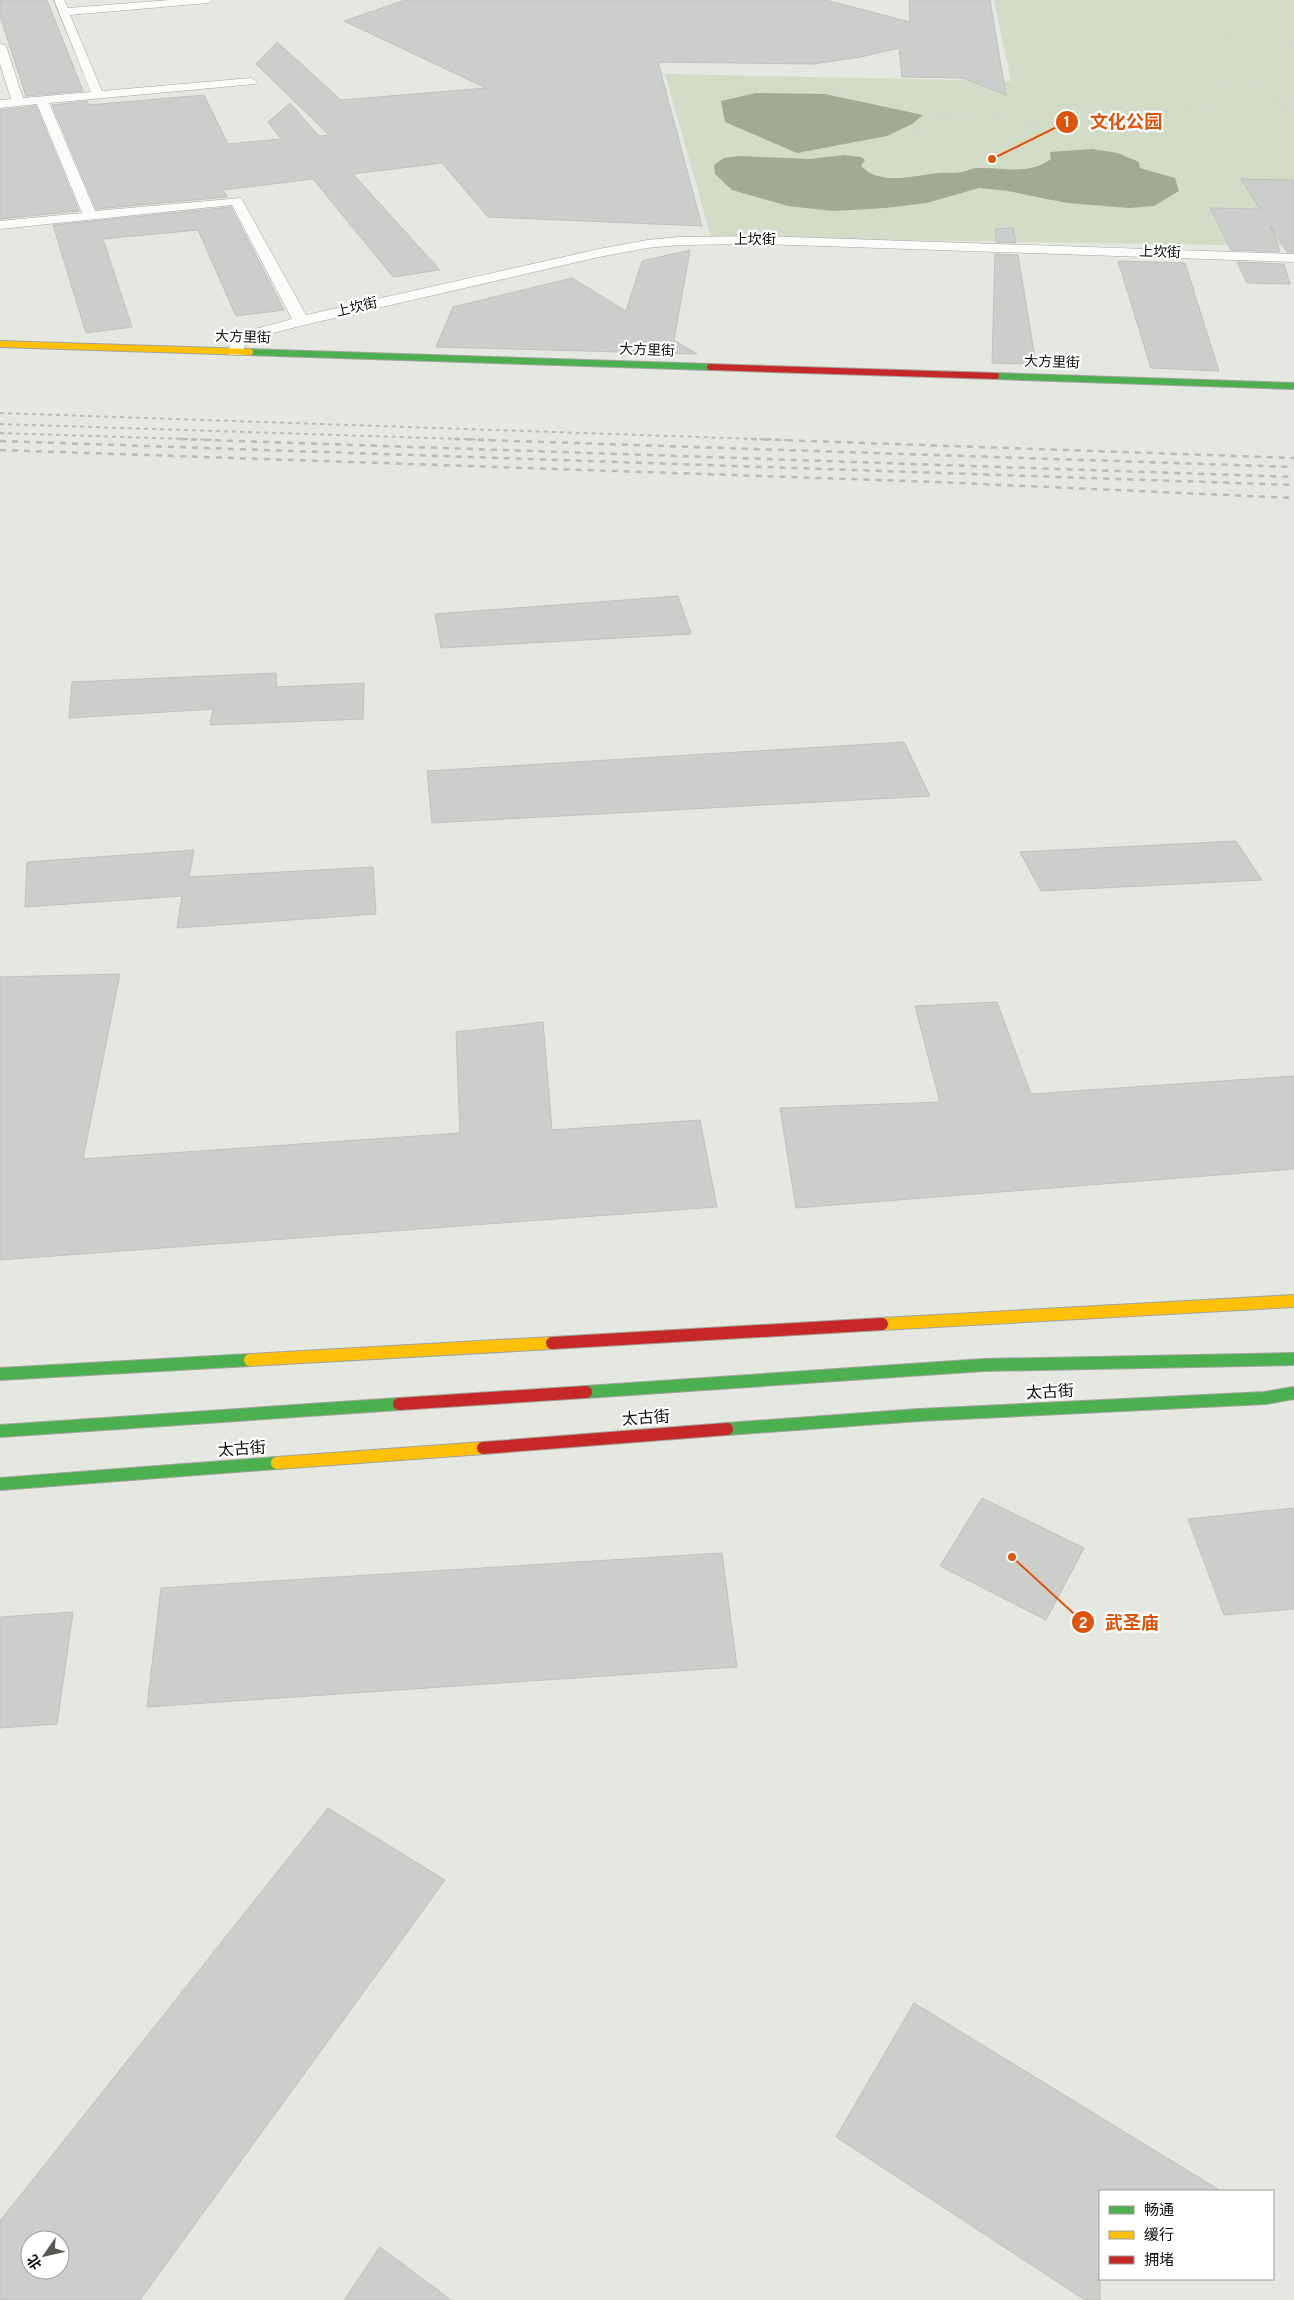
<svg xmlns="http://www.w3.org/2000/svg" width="1294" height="2300" viewBox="0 0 1294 2300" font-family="Overpass,'Noto Sans SC',sans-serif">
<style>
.green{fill:#d3dcc7}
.water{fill:#a1aa92}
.building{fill:#cccecc;stroke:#bfc0bf;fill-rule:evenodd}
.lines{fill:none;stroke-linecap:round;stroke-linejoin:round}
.street-casing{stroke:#a1a49d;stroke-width:1}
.fast-far1-casing{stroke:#a1a49d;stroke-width:8}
.fast-casing{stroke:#a1a49d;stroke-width:14}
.slow-far1-casing{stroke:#a1a49d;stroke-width:8}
.slow-casing{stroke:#a1a49d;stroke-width:14}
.jam-far1-casing{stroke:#a1a49d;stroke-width:8}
.jam-casing{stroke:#a1a49d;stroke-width:14}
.path{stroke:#cacbc8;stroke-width:1;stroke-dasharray:0.5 2;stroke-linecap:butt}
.street{fill:#fbfcfa;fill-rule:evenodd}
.fast-far1{stroke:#4caf50;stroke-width:6}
.fast{stroke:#4caf50;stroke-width:12}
.slow-far1{stroke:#ffc107;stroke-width:6}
.slow{stroke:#ffc107;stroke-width:12}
.jam-far1{stroke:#c62828;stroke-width:6}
.jam{stroke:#c62828;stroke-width:12}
.rail-far1{stroke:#babab9;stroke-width:2;stroke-dasharray:4 4;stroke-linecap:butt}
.rail{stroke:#babab9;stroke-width:2.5;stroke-dasharray:6 6;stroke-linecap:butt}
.labels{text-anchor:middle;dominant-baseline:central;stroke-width:4.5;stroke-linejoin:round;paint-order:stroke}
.far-street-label{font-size:14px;fill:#0b0c08;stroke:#fff}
.street-label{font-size:16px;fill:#0b0c08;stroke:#fff}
.leader{fill:none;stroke:#dd550c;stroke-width:2}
.callout-dot{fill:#dd550c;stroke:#fff;stroke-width:2}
.mark-label{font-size:15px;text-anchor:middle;font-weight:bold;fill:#fff}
.callout-label{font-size:18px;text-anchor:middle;font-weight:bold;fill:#dd550c;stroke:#fff;stroke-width:4.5;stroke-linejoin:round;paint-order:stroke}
</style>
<rect width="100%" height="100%" fill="#e4e8e0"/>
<path class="green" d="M994 0H1294V246L711 237 665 74 1011 81Z"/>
<g class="water">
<path d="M756 93 825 94 923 115 912 124 887 136 797 153 725 122 721 101Z"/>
<path d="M1092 149 1118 153 1139 162 1140 168 1175 178 1179 191 1154 206 1129 208 1067 203 1008 191 979 188 927 203 885 208 833 211 788 206 732 190 715 174 714 165 724 158 739 156 809 159 844 155 861 157 865 160 861 166C882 187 914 175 939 173 946 172 954 174 962 172 967 171 972 168 977 168 1003 167 1028 176 1051 159L1050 152Z"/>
</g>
<g class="building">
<path d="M0 0H47L83 91 26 96 0 16Z"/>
<path d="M405 0H826L910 22 909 0H990L1006 95 963 78 902 77 899 48 861 57 813 64 658 62 702 226 488 217 442 163 353 174 440 270 393 277 313 179 223 190 227 197 96 209 52 105 87 101 89 105 204 95 228 144 281 139 268 122 290 103 319 136 329 135 256 64 277 42 341 100 486 88 344 21Z"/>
<path d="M36 106 79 211 0 219V110Z"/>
<path d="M1241 179 1294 180V252H1287L1271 227 1280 252 1231 250 1210 208 1260 209Z"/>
<path d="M231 207 284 310 236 316 198 230 103 239 132 327 86 333 53 225Z"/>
<path d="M1013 228 1016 243 996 242V229Z"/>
<path d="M690 250 674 340 697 354 436 347 453 307 572 278 626 311 642 261Z"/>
<path d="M995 254 1018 255 1036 364 992 363Z"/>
<path d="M1118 261 1185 263 1219 371 1151 368Z"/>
<path d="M1237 262 1284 264 1290 284 1247 283Z"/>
<path d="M678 596 691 634 441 648 435 614Z"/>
<path d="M276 673 277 687 364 683 363 719 210 725 213 709 69 718 72 682Z"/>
<path d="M904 742 930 796 432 823 427 771Z"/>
<path d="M1236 841 1262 880 1041 891 1020 852Z"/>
<path d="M194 850 189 877 373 867 376 914 177 928 182 896 25 907 27 862Z"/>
<path d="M120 974 83 1159 460 1133 456 1032 543 1022 552 1130 700 1120 717 1207 0 1260V977Z"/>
<path d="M997 1002 1031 1094 1294 1076V1169L796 1208 780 1108 940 1102 915 1006Z"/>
<path d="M982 1498 1084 1548 1046 1620 940 1566Z"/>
<path d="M1294 1508V1609L1224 1615 1188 1519Z"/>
<path d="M722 1553 737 1667 147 1707 161 1588Z"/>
<path d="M73 1612 57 1724 0 1728V1617Z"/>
<path d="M328 1808 445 1880 140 2300H0V2221ZM30 2240H60V2270H30Z"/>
<path d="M914 2003 1221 2191H1100V2300H1085L836 2137Z"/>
<path d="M380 2247 451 2300H344Z"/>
</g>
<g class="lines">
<defs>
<path id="street" d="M54 0H64L68 8 170 0H213L208 3 70 15 102 91 251 78 257 82 255 84 49 103 95 211 241 198 306 315 599 249 647 240 679 237 761 236 1294 254V262L761 244 679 245 647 248 599 257 304 325 265 335 245 345 242 355H230L228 352 232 340 255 329 292 319 232 205 0 229V221L82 213 37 104 0 108V100L11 99 0 64V43L6 46 23 98 91 92Z"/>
<g id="fast-far1">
<path d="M250 352 710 367"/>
<path d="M996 376 1294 386"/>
</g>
<g id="fast">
<path d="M984 1365 1294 1359"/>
<path d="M0 1374 250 1360"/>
<path d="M586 1392 984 1365"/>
<path d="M727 1429 919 1415 1265 1398 1294 1393"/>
<path d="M0 1431 399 1404"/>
<path d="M0 1484 277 1463"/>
</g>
<path id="slow-far1" d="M0 344 250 352"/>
<g id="slow">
<path d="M882 1324 1294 1301"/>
<path d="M250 1360 552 1343"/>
<path d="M277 1463 483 1448"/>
</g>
<path id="jam-far1" d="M710 367 996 376"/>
<g id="jam">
<path d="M552 1343 882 1324"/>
<path d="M399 1404 586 1392"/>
<path d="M483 1448 727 1429"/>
</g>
</defs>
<use href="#street" class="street-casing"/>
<use href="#fast-far1" class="fast-far1-casing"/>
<use href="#fast" class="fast-casing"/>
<use href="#slow-far1" class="slow-far1-casing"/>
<use href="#slow" class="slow-casing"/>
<use href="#jam-far1" class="jam-far1-casing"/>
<use href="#jam" class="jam-casing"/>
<g class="path">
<path d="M1225 0 1228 26 1227 47 1246 71 1294 115"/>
<path d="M1228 39 1294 41"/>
<path d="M795 88 838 92 947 116 920 128 885 148 845 153 787 155 722 127 706 103 742 89Z"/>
<path d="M1277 98 1294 99"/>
<path d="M1188 107 1185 89 1197 83 1257 82"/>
<path d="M947 116H989L1039 124 1118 123 1162 112 1199 106 1232 104 1285 107"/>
<path d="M916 130C941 140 990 167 1016 151 1025 145 1032 133 1038 124"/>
</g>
<use href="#street" class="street"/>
<use href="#fast-far1" class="fast-far1"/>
<use href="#fast" class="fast"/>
<use href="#slow-far1" class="slow-far1"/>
<use href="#slow" class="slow"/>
<use href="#jam-far1" class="jam-far1"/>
<use href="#jam" class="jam"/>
<g class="rail-far1">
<path d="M0 413 786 440"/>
<path d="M0 424 492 440"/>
<path d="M0 433 216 440"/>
</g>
<g class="rail">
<path d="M179 439 1294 477"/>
<path d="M454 439 1294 467"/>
<path d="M751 439 1294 458"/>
<path d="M0 441 1294 485"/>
<path d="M0 450 936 482 1294 498"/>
</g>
</g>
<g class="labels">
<g class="far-street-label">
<text x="755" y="240">上坎街</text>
<text transform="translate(1160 253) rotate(2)">上坎街</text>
<text transform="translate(357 308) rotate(-13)">上坎街</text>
<text transform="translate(243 338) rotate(2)">大方里街</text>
<text transform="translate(647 351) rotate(2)">大方里街</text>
<text transform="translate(1052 363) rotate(2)">大方里街</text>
</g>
<g class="street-label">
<text transform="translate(1050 1393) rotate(-3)">太古街</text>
<text transform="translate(646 1419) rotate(-4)">太古街</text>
<text transform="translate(242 1450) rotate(-4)">太古街</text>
</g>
</g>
<path class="leader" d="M992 159L1067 122M1012 1557L1083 1622"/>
<g class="callout-dot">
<circle cx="992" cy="159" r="5"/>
<circle cx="1012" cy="1557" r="5"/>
<circle cx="1067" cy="122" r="12"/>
<circle cx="1083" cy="1622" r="12"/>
</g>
<g class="mark-label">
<text x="1067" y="127">1</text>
<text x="1083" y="1628">2</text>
</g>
<g class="callout-label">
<text x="1126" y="128">文化公园</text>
<text x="1132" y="1629">武圣庙</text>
</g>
<rect x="1099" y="2190" width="175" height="90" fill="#ffffff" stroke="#9d9e9c"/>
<rect x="1109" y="2206" width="25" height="8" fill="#4caf50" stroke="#9d9e9c"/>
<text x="1144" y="2215" font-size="15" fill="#0b0c08">畅通</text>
<rect x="1109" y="2231" width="25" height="8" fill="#ffc107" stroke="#9d9e9c"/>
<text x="1144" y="2240" font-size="15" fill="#0b0c08">缓行</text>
<rect x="1109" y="2256" width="25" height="8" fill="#c62828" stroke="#9d9e9c"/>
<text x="1144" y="2265" font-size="15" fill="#0b0c08">拥堵</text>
<g transform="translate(45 2255) rotate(236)"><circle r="24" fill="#ffffff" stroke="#9d9e9c"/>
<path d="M0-4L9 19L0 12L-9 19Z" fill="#575954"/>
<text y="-8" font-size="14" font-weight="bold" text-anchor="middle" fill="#0b0c08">北</text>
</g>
</svg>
